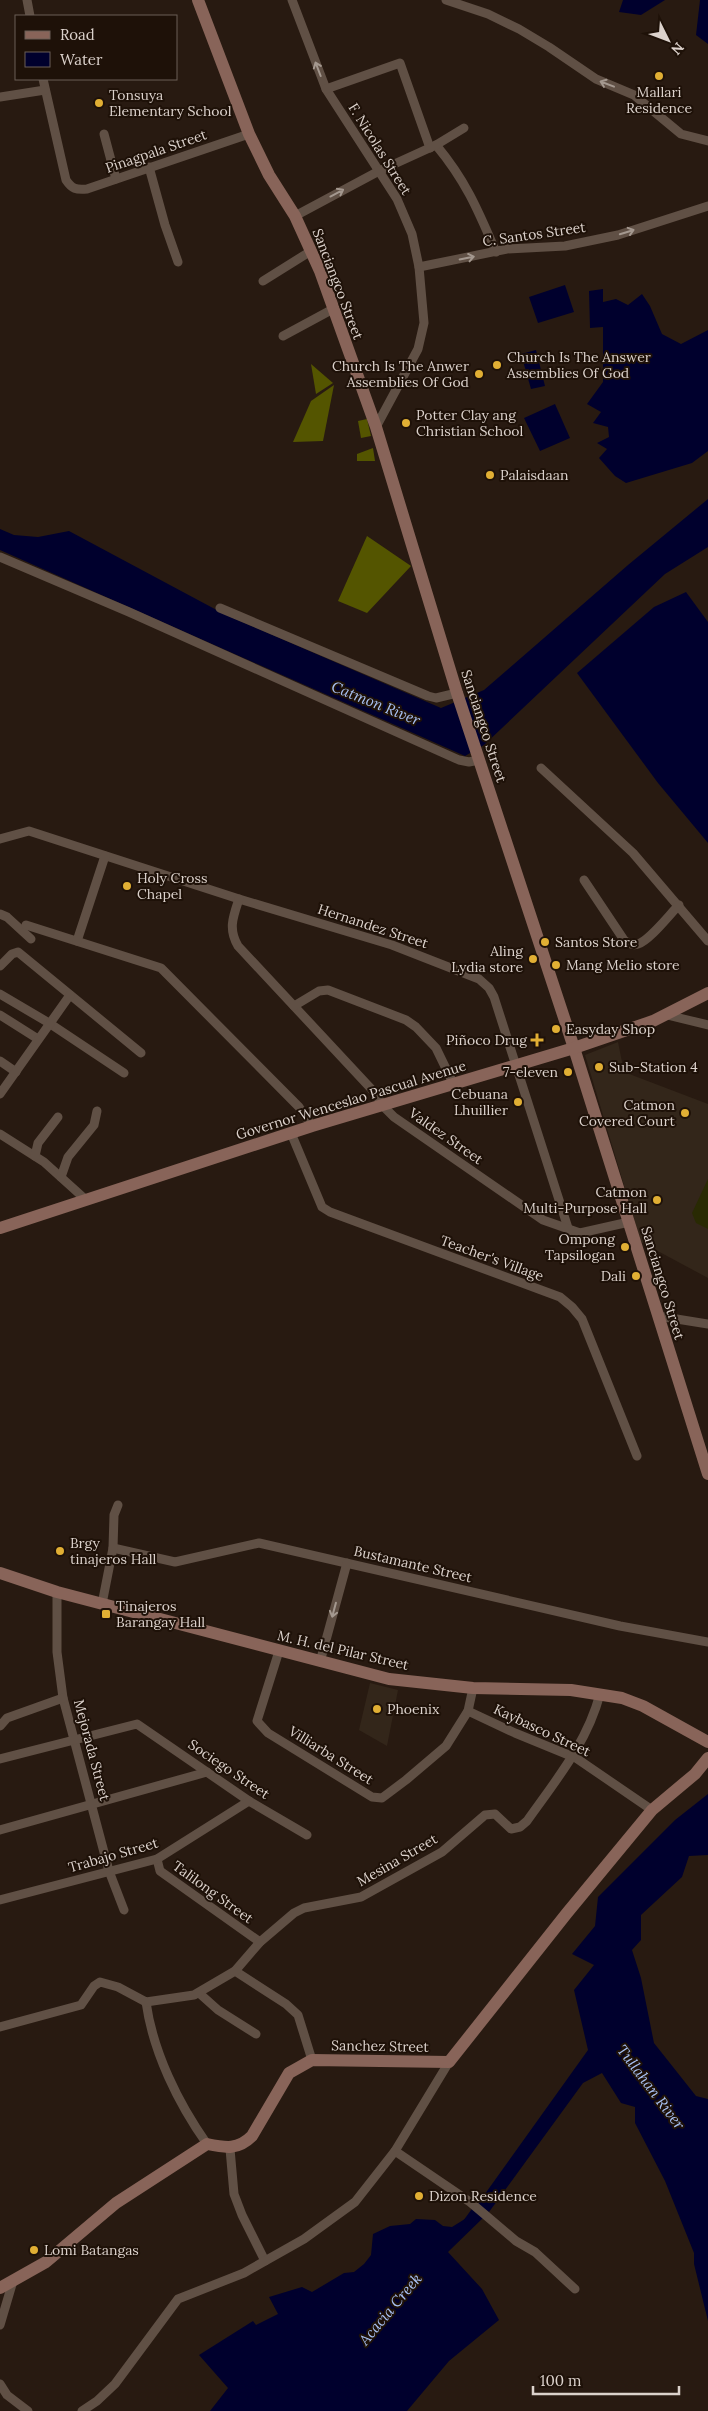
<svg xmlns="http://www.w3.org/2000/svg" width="708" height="2411" viewBox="0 0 708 2411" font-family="Lora,serif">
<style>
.commercial{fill:#33261a}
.green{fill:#292a03}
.forest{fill:#545500}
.water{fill:#00002d}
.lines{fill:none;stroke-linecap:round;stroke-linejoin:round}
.stream{stroke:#00002d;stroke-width:3}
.street{stroke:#605045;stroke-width:9}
.secondary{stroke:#886459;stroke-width:12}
.oneway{stroke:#a4988f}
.poi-dot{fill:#e1af34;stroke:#1e1108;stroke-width:2}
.labels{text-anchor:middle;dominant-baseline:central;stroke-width:4;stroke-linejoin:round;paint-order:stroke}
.poi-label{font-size:14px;fill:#dcd2cc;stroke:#1e1108;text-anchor:start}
.street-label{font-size:14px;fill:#dcd2cc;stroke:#1e1108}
.water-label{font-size:15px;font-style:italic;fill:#a8c1f3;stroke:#1e1108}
</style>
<rect width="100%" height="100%" fill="#281a11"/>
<g class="commercial">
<path d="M618 1042 624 1072 708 1104V1278L641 1242 585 1055Z"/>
<path d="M370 1683 398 1690 387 1746 359 1730Z"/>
</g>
<path class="green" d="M708 1179V1229L696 1223 692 1213Z"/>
<g class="forest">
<path d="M311 364 333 383 316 394Z"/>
<path d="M334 385 323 441 293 442 311 401Z"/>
<path d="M367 419 371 436 361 438 358 421Z"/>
<path d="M373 448 375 461H357V454Z"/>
<path d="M367 536 411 566 367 613 338 601Z"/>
</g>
<g class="water">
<path d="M623 0H665L641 15 619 12Z"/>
<path d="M700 0H708V44L696 35Z"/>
<path d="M565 285 574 312 538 323 529 297Z"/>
<path d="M603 289V302L616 299 628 305 642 294 650 306 662 334 681 344 708 330V451L692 463 626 483 615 476 599 458 607 449 597 443 609 437 608 427 593 423 601 412 587 404 603 382V327L590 328 589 291Z"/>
<path d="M536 350 545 386 531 389 521 354Z"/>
<path d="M555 404 570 438 540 451 524 418Z"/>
<path d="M708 499V547L665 574 484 745 465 756 0 550V529L14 535 38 537 69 531 226 615 441 708 484 690 628 565Z"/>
<path d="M686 592 708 622V843L658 783 577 673 654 607Z"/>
<path d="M708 1794V1855L689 1856 682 1877 641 1915V1940L632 1950 641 1978 654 2043 696 2096 708 2099V2321L694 2264V2253L665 2181 635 2123V2107L621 2103 602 2073 583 2083 489 2212 477 2205 588 2050 574 1990 594 1965 572 1954 595 1926 598 1897 675 1820Z"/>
<path d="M474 2208 484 2217 448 2252 482 2289 499 2320 449 2361 407 2411H210L228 2388 199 2355 253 2321 256 2325 278 2314 269 2297 302 2287 312 2292 344 2273 354 2272 364 2264 371 2255 373 2234 390 2226 410 2224 416 2219 435 2220 443 2226 452 2227 468 2217Z"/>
</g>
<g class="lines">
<path class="stream" d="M465 2221 473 2210"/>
<g class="street">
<path d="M27 0 30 16"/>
<path d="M292 0 326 89 397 199 412 234 419 267 424 323 418 349 376 427"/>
<path d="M446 0 488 14 519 29 549 47 596 79 634 95 681 134 708 141"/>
<path d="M43 79 66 180C72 189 76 190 87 189L249 134"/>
<path d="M326 89 400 63 430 148"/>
<path d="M0 97 45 90"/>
<path d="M104 134 116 179"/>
<path d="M436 145C466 181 478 210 496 252"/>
<path d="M149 167 165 225 178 262"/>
<path d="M295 216 379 171 436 145 464 128"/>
<path d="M419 267 507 249 565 246 618 235 708 206"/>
<path d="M263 281 311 251"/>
<path d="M283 336 333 309"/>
<path d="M0 557 129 612 459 760 469 762 479 760"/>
<path d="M220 608 428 696 436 698 457 693"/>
<path d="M541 768 633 853 708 941"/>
<path d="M0 839 29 831 239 899 392 945 479 979 489 988 494 997 569 1231"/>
<path d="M584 880 624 940C628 943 632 946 638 944 650 940 669 915 679 905"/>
<path d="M239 899C233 917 228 929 238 946L376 1094 383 1106 394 1117 543 1220 580 1233 629 1222"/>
<path d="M0 914 7 917 31 939"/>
<path d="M26 925 161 968 299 1107 312 1126"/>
<path d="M77 941 105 856"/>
<path d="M0 966 12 954 18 952 141 1053"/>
<path d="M0 994 49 1023 124 1073"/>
<path d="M294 1006 319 991 328 990 406 1020 416 1027 436 1048 453 1083"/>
<path d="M0 1015 38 1039"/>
<path d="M667 1015 708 1025"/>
<path d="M0 1061 16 1072"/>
<path d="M0 1094 70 995"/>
<path d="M291 1133 322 1207 330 1212 560 1297 572 1307 582 1319 637 1456"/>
<path d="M0 1134 44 1162 85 1199"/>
<path d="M35 1156 38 1143 58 1117"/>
<path d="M61 1177 68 1157 94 1125 97 1111"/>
<path d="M658 1316 708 1324"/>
<path d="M113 1548 175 1562 259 1543 620 1626 708 1642"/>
<path d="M57 1592V1652L63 1698 109 1871 124 1910"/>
<path d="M102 1604 113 1548 114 1515 118 1505"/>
<path d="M279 1651 257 1721 268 1733 372 1797 382 1798 406 1780 446 1746 468 1711 473 1688"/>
<path d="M320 1662 347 1563"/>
<path d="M468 1711 515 1733 576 1758 652 1810"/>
<path d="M0 1726 7 1718 63 1698"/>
<path d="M0 1759 137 1724 249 1801 307 1835"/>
<path d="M0 1830 207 1772"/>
<path d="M157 1859 160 1871 260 1942"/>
<path d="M0 1900 157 1859 249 1801"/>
<path d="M235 1971 286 2004 298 2015 312 2060"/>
<path d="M199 1993 218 2010 256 2034"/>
<path d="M146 2002C153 2052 178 2103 207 2144"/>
<path d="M0 2027 81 2005 94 1986 100 1982 118 1987 146 2002 194 1995 235 1971 260 1942 294 1913 304 1908 361 1897 442 1852 485 1815 495 1814 511 1829 520 1827 527 1821C556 1780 587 1743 600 1694"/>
<path d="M230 2149 234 2194 242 2215 265 2261"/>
<path d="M395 2151 470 2202 516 2241 535 2252 575 2289"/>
<path d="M0 2325 13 2281"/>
<path d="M0 2384 7 2395 28 2411"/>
<path d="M82 2411 97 2401 115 2384 178 2299 244 2273 265 2261 304 2239 355 2202 395 2151 449 2062"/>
</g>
<g class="secondary">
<path d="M198 0 249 134 269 175 295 216 320 271 376 427 457 693 574 1048 708 1474"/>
<path d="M0 1228 312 1126 574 1048 653 1021 708 993"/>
<path d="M0 1573 57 1592 389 1679 473 1688 571 1690 622 1698 643 1706 708 1742"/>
<path d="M0 2288 46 2262 116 2203 207 2144C226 2148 238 2150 252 2136L289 2073 312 2060 449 2062 567 1913 652 1810 695 1774 708 1758"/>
</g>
</g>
<defs><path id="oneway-shaft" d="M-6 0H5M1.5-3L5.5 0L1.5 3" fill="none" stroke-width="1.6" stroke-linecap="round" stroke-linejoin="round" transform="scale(1.25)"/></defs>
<g class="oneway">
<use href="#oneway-shaft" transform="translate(318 69) rotate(-111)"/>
<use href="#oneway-shaft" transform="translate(607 84) rotate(-159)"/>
<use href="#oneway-shaft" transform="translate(337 193) rotate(-28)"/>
<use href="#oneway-shaft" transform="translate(627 232) rotate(-17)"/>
<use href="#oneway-shaft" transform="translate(467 258) rotate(-11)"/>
<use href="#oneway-shaft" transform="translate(334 1610) rotate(105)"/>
</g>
<g class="poi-dot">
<circle cx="659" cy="76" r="5"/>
<circle cx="99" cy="103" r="5"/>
<circle cx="497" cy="365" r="5"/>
<circle cx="479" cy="374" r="5"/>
<circle cx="406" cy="423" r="5"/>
<circle cx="490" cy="475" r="5"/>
<circle cx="127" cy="886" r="5"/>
<circle cx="545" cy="942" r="5"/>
<circle cx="533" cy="959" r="5"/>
<circle cx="556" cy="965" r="5"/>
<circle cx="556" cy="1029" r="5"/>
<path d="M534.5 1032.5h5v5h5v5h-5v5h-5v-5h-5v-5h5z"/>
<circle cx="599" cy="1067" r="5"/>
<circle cx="568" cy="1072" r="5"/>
<circle cx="518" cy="1102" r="5"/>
<circle cx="685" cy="1113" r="5"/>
<circle cx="657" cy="1200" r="5"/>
<circle cx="625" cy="1247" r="5"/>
<circle cx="636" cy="1276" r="5"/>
<circle cx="60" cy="1551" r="5"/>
<rect x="101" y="1609" width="10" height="10" rx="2.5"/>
<circle cx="377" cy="1709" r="5"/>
<circle cx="419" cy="2196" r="5"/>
<circle cx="34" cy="2250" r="5"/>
</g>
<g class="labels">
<g class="poi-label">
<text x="659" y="92" text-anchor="middle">Mallari<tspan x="659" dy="16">Residence</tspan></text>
<text x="109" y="95">Tonsuya<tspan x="109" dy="16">Elementary School</tspan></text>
<text x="507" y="357">Church Is The Answer<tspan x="507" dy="16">Assemblies Of God</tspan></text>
<text x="469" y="366" text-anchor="end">Church Is The Anwer<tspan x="469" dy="16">Assemblies Of God</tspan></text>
<text x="416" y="415">Potter Clay ang<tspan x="416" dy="16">Christian School</tspan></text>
<text x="500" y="475">Palaisdaan</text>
<text x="137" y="878">Holy Cross<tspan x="137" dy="16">Chapel</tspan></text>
<text x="555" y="942">Santos Store</text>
<text x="523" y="951" text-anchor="end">Aling<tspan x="523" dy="16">Lydia store</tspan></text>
<text x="566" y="965">Mang Melio store</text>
<text x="566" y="1029">Easyday Shop</text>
<text x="527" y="1040" text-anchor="end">Piñoco Drug</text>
<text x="609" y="1067">Sub-Station 4</text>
<text x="558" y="1072" text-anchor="end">7-eleven</text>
<text x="508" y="1094" text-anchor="end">Cebuana<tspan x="508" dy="16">Lhuillier</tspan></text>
<text x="675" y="1105" text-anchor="end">Catmon<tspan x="675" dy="16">Covered Court</tspan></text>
<text x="647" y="1192" text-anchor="end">Catmon<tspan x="647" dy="16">Multi-Purpose Hall</tspan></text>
<text x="615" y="1239" text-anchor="end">Ompong<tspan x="615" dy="16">Tapsilogan</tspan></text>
<text x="626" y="1276" text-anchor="end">Dali</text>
<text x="70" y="1543">Brgy<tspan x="70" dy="16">tinajeros Hall</tspan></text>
<text x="116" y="1606">Tinajeros<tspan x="116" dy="16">Barangay Hall</tspan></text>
<text x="387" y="1709">Phoenix</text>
<text x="429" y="2196">Dizon Residence</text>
<text x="44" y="2250">Lomi Batangas</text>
</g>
<g class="street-label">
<text transform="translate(380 149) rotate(58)">F. Nicolas Street</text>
<text transform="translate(156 151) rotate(-19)">Pinagpala Street</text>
<text transform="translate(534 234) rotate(-8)">C. Santos Street</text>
<text transform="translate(338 284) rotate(69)">Sanciangco Street</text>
<text transform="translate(484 726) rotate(72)">Sanciangco Street</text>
<text transform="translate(373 926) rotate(18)">Hernandez Street</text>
<text transform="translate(351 1100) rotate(-17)">Governor Wenceslao Pascual Avenue</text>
<text transform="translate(446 1136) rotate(35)">Valdez Street</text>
<text transform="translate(492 1258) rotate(20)">Teacher's Village</text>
<text transform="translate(663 1283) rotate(73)">Sanciangco Street</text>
<text transform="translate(413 1564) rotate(13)">Bustamante Street</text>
<text transform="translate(343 1650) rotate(13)">M. H. del Pilar Street</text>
<text transform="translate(542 1730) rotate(25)">Kaybasco Street</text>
<text transform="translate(92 1750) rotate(75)">Mejorada Street</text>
<text transform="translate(331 1755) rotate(32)">Villiarba Street</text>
<text transform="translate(229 1769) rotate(34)">Sociego Street</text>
<text transform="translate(113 1855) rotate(-16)">Trabajo Street</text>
<text transform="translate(397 1860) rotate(-30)">Mesina Street</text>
<text transform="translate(213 1892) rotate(36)">Talilong Street</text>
<text transform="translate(380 2046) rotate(1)">Sanchez Street</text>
</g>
<g class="water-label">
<text transform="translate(376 703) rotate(22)">Catmon River</text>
<text transform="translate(651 2087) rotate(53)">Tullahan River</text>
<text transform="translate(390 2309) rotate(-50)">Acacia Creek</text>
</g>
</g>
<rect x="15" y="15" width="162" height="65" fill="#1e1108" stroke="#6a5e56"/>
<rect x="25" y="31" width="25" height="8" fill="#886459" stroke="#6a5e56"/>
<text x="60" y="40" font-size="15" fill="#dcd2cc">Road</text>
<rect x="25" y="52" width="25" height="15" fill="#00002d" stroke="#6a5e56"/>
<text x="60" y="65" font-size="15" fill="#dcd2cc">Water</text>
<g transform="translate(668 40) rotate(132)" stroke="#1e1108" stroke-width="4" paint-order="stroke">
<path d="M0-4L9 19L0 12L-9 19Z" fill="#dcd2cc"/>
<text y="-8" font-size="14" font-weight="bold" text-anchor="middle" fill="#dcd2cc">N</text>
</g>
<path d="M533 2386v8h146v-8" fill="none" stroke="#dcd2cc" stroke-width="2.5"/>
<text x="540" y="2386" font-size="15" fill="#dcd2cc" stroke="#1e1108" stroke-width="4" paint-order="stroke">100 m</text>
</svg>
